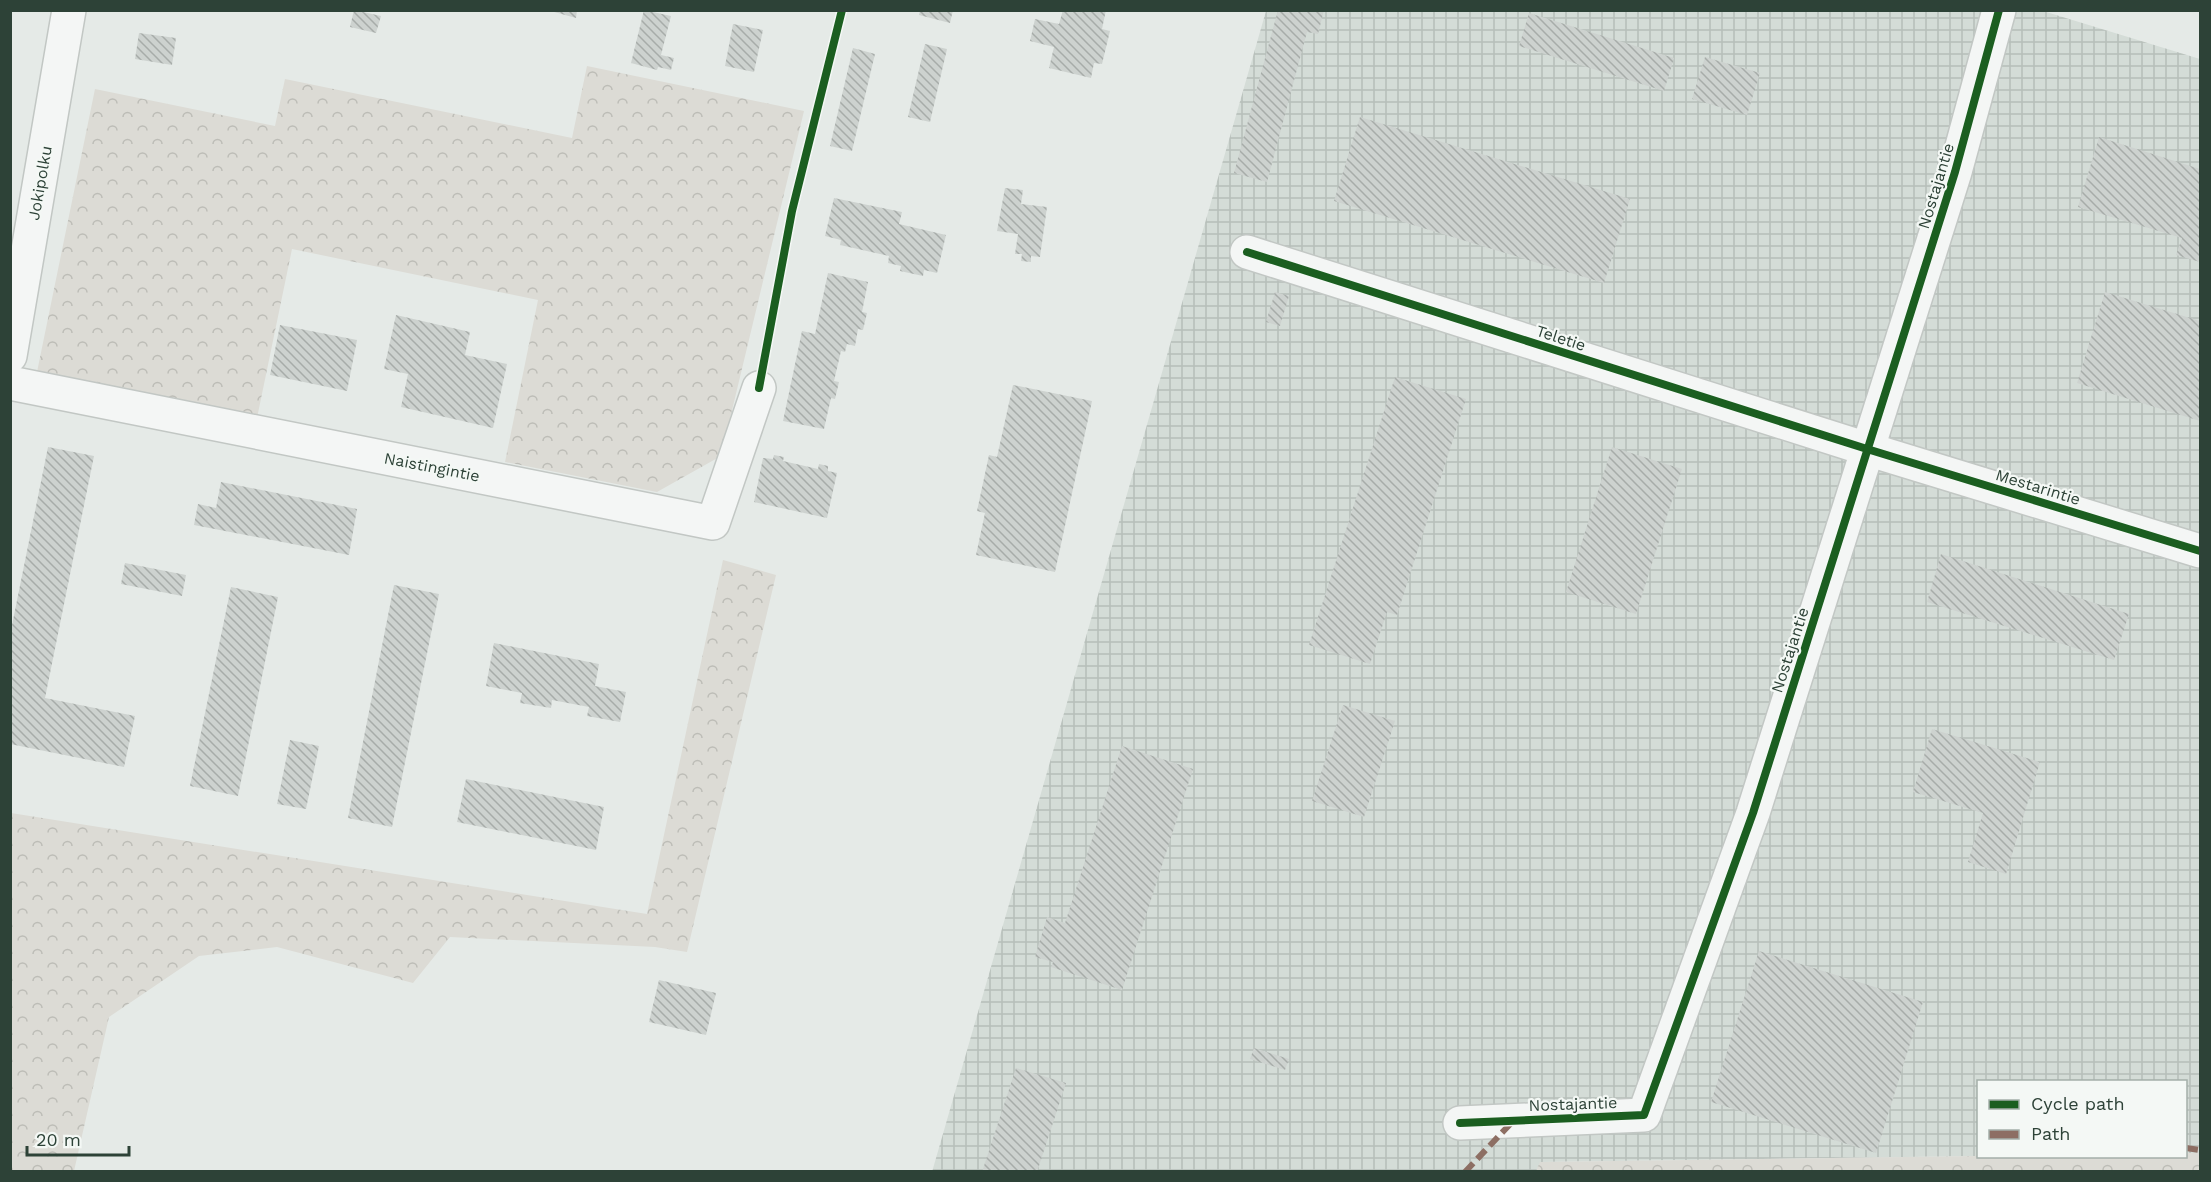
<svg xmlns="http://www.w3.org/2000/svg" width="2211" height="1182" viewBox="0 0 2211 1182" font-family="'Work Sans',sans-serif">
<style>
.industrial{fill:url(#industrial-grid)}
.forest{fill:url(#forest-crowns)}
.building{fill:url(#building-back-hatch)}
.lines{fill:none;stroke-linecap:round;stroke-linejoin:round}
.minor-casing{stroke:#c2c7c4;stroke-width:36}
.minor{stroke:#f4f6f5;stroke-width:33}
.quiet{stroke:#8d6e63;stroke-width:6;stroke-dasharray:12 6;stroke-linecap:butt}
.cycleway-casing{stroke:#f4f8f5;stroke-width:11}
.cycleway{stroke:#1b5e20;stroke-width:8}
.labels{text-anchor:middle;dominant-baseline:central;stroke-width:4.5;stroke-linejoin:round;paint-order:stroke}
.street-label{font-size:16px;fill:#2d4237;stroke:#f4f8f5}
</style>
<defs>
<pattern id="industrial-grid" width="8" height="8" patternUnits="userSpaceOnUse" patternTransform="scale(1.5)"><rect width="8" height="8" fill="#d4dcd7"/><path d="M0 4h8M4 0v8" fill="none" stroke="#b6beb9"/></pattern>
<pattern id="forest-crowns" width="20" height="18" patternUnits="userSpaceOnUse" patternTransform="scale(1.5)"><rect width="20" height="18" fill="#dcdbd5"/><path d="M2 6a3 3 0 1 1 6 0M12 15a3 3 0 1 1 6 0" fill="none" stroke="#bdbdb7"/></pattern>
<pattern id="building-back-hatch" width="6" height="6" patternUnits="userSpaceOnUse" patternTransform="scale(1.5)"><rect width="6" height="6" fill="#cdd2cf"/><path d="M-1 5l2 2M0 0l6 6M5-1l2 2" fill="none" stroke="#a7aca9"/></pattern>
</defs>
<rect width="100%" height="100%" fill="#e5eae7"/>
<path class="industrial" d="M1266 11H2043L2200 59V1153H2186V1082H1978V1156L1541 1162 1536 1172H932Z"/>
<g class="forest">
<path d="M587 66 804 111 721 456 657 492 505 462 538 300 292 249 257 418 37 372 95 89 275 126 285 79 572 138Z"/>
<path d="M723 560 776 575 687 952 655 947 450 937 413 983 277 947 199 956 109 1017 74 1171H11V813L647 914Z"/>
<path d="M2186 1153H2200V1171H1536L1540 1162 1978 1156H2186Z"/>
</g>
<g class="building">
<path d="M354 10 381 16 376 33 350 27Z"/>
<path d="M547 10H577L576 18Z"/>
<path d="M644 10 671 16 661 55 674 58 671 70 658 67 657 70 631 63Z"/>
<path d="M920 10H953L950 23 919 15Z"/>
<path d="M1063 10H1106L1102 29 1110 31 1102 64 1094 63 1091 78 1049 68 1054 47 1030 41 1035 19 1059 24Z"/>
<path d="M1278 10H1324L1318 34 1307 32 1267 182 1234 173Z"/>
<path d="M1529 13 1674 58 1664 91 1519 46Z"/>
<path d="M733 24 763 30 754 72 725 66Z"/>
<path d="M139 33 176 38 172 65 135 59Z"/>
<path d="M925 44 947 49 930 122 908 117Z"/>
<path d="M853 48 875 54 852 151 830 146Z"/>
<path d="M1705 57 1760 73 1747 115 1692 99Z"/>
<path d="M1360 117 1630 199 1604 283 1334 201Z"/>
<path d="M2099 137 2200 169V262L2176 255 2182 238 2078 207Z"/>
<path d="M1005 188 1023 190 1021 204 1047 207 1040 257 1031 256V262L1021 261 1022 254H1015L1018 234 997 231Z"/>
<path d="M834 198 902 212 899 224 946 235 937 273 924 270 923 276 900 271 901 266 888 263 889 256 840 245 841 240 825 236Z"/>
<path d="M828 273 868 282 862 312 867 313 863 330 858 329 855 346 847 344 845 352 841 351 834 381 839 382 835 399 831 398 824 429 783 421 802 331 815 334Z"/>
<path d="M1275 292 1289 296 1280 326 1266 322Z"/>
<path d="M2105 292 2200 321V421L2077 383Z"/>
<path d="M396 315 470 332 465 355 507 364 493 428 401 407 408 374 384 369Z"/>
<path d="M280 325 357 340 347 391 270 375Z"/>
<path d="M1395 377 1466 399 1397 615 1387 612 1370 664 1309 645Z"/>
<path d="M1013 385 1092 401 1055 572 976 555 985 513 977 511 989 455 997 457Z"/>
<path d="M48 447 94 456 45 698 135 716 124 767 10 744V635Z"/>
<path d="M1612 447 1682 469 1636 614 1566 592Z"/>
<path d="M774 455 784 457 783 461 818 469 819 464 828 466V471L837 473 827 518 754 502 763 458 773 459Z"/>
<path d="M221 482 357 509 349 555 194 525 198 504 216 508Z"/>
<path d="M1941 554 2129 614 2114 660 1927 602Z"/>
<path d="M125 563 186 575 182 596 121 584Z"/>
<path d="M394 585 439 594 392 827 348 818Z"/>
<path d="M231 587 278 597 238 796 190 786Z"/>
<path d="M494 643 599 664 595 686 626 692 620 722 587 716 589 707 552 700 551 708 520 703 522 693 486 686Z"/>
<path d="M1343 705 1395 721 1364 817 1312 801Z"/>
<path d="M1932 729 2040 762 2006 874 1968 862 1983 813 1913 792Z"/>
<path d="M290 740 319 746 306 809 277 804Z"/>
<path d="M1122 746 1193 769 1122 990 1051 967 1053 962 1035 957 1047 917 1065 923Z"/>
<path d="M466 779 604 807 596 850 457 822Z"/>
<path d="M1759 951 1923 1002 1876 1153 1711 1102Z"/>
<path d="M659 980 716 993 706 1035 649 1022Z"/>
<path d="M1254 1048 1289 1059 1285 1070 1250 1059Z"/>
<path d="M1016 1068 1066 1083 1037 1172H982Z"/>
</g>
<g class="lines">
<defs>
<g id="minor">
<path d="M1247 252 1867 449 2200 551"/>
<path d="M10 356 69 10"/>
<path d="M10 383 713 523 759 388"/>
<path d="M1460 1123 1644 1115 1753 813 1955 172 1999 10"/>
</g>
</defs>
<use href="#minor" class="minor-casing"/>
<use href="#minor" class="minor"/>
<g class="quiet">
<path d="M2186 1148 2200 1150"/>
<path d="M1465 1172 1513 1121"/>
</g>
<defs>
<g id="cycleway">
<path d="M1247 252 1867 449 2200 551"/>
<path d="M759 388 792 211 842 10"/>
<path d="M1460 1123 1644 1115 1753 813 1955 172 1999 10"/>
</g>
</defs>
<use href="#cycleway" class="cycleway-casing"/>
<use href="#cycleway" class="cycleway"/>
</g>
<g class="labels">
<g class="street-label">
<text transform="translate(40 183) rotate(-80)">Jokipolku</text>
<text transform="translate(1936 186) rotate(-73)">Nostajantie</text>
<text transform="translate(1561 338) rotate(18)">Teletie</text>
<text transform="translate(432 467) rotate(11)">Naistingintie</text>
<text transform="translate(2038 487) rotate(17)">Mestarintie</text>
<text transform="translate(1790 650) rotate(-72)">Nostajantie</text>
<text transform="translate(1573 1104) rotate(-2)">Nostajantie</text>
</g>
</g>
<rect width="2211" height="1182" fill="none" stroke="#2d4237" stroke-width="24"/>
<rect x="1977" y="1080" width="210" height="78" fill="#f4f8f5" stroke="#a4afa9" stroke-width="1.5"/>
<rect x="1989" y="1100" width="30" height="9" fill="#1b5e20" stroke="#a4afa9" stroke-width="1.5"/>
<text x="2031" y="1110" font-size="18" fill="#2d4237">Cycle path</text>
<rect x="1989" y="1130" width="30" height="9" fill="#8d6e63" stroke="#a4afa9" stroke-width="1.5"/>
<text x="2031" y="1140" font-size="18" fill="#2d4237">Path</text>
<path d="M27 1146v9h102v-9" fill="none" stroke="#2d4237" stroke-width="3"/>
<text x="36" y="1146" font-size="18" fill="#2d4237" stroke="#f4f8f5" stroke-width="4.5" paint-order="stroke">20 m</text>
</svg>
